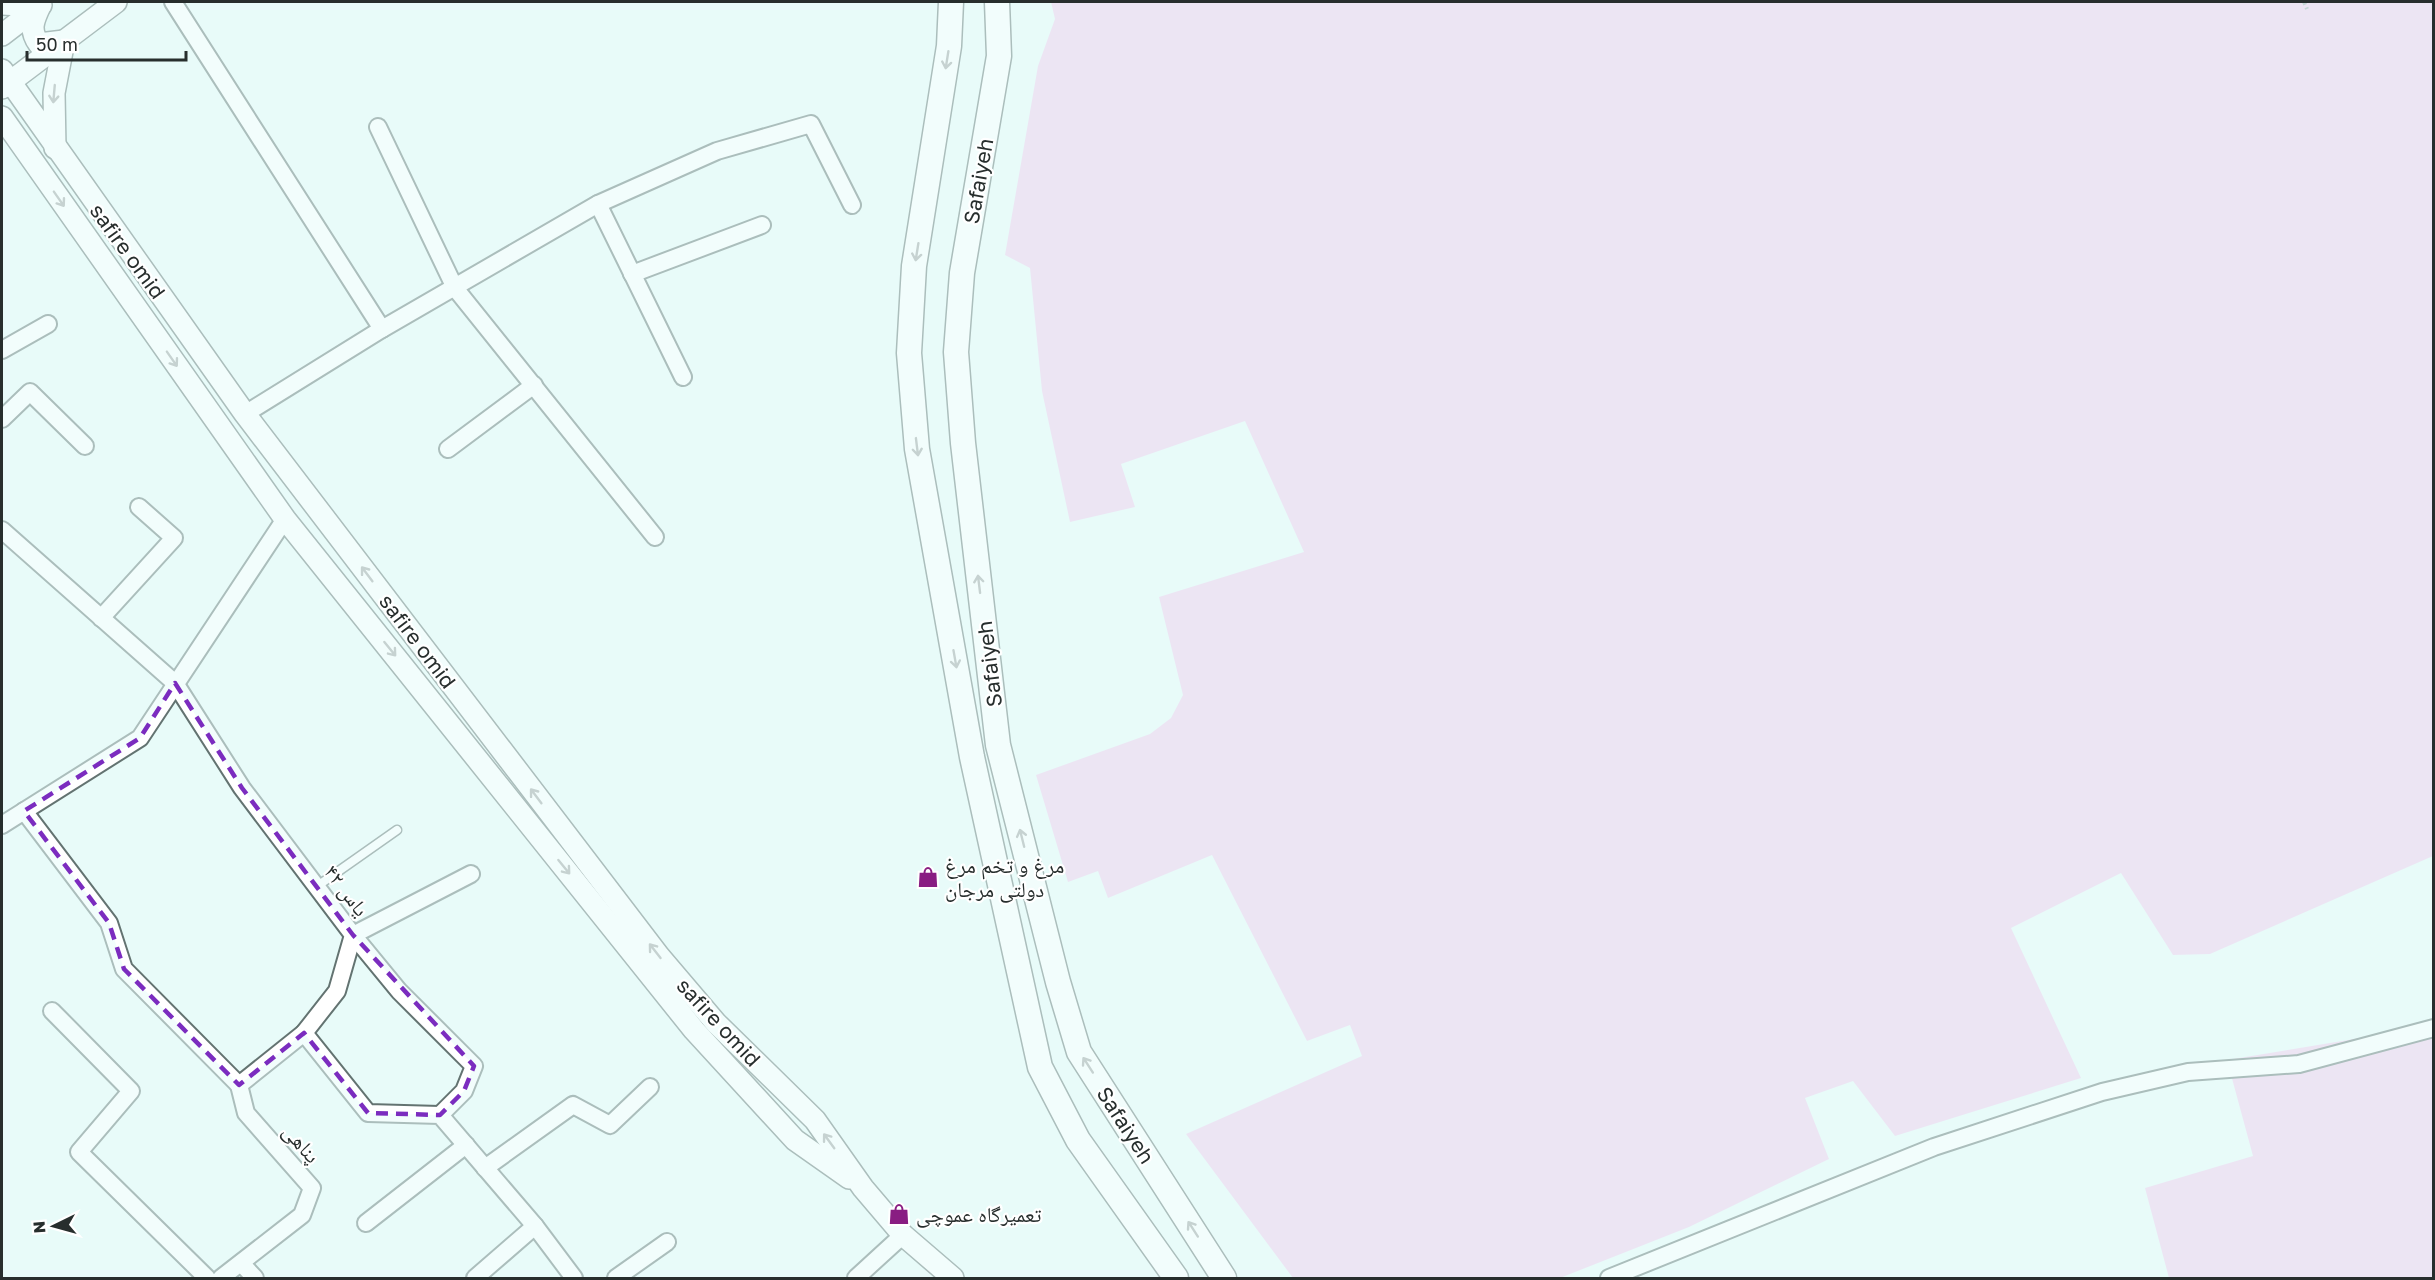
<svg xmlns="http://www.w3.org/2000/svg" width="2435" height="1280" viewBox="0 0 2435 1280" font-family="'Golos Text','Noto Naskh Arabic',sans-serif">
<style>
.green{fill:#f2cbec}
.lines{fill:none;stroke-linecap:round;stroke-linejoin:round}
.service-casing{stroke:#637371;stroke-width:11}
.minor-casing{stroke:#637371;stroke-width:20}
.tertiary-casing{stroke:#637371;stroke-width:24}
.secondary-casing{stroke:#637371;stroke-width:27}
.path{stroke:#9caaa8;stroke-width:4;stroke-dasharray:3 3;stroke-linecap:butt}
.service{stroke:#fff;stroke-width:8}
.minor{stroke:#fff;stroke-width:16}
.tertiary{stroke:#fff;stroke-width:21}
.secondary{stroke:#fff;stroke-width:24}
.oneway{stroke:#9ea1a0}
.marked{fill:none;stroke:#7b2cbf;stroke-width:4.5;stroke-dasharray:12 8;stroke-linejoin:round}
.labels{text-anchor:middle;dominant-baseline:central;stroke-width:4.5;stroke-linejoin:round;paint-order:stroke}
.street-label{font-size:21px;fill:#272e2d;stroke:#fff}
.poi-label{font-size:21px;fill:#272e2d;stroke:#fff;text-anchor:start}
</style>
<rect width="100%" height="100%" fill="#e8fbf9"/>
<g class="green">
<path d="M1051 2H2433V856L2210 954 2173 955 2121 873 2011 928 2081 1078 1895 1136 1853 1081 1805 1098 1829 1159 1689 1227 1560 1278H1293L1186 1134 1362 1056 1350 1025 1307 1041 1212 855 1108 898 1098 871 1068 882 1036 775 1150 734 1171 718 1183 695 1159 597 1304 552 1245 421 1121 464 1135 507 1070 522 1042 391 1030 268 1005 255 1038 66 1055 19Z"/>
<path d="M2433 1026V1278H2169L2145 1188 2253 1156 2227 1060Z"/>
</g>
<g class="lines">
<defs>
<path id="service" d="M316 887 397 830"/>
<g id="minor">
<path d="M173 2 382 329"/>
<path d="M378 127 455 288 655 537"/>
<path d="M598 204 683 377"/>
<path d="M632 274 762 225"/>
<path d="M2 350 48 324"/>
<path d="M245 414 382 329 598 204 717 151 811 124 852 205"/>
<path d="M2 419 30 392 85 446"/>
<path d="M448 449 534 385"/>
<path d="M2 530 175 683 242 788 353 935 337 991 304 1033 368 1113 440 1115 535 1226 574 1278"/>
<path d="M101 618 174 538 139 507"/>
<path d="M24 811 109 923 124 969 239 1085"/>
<path d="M2 825 140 738 285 519"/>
<path d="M52 1011 131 1091 79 1152 207 1278"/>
<path d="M440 1115 464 1091 474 1066 399 991 353 935 471 874"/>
<path d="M485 1168 573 1105 610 1125 650 1087"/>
<path d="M366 1223 466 1145"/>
<path d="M241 1263 255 1278"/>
<path d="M221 1278 302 1215 312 1188 246 1113 239 1085 304 1033"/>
<path d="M475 1278 535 1226"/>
<path d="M616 1278 667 1242"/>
<path d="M856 1278 903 1235"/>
<path d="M1609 1278 1934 1147 2102 1092 2188 1072 2299 1064 2434 1028"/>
</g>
<g id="tertiary">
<path d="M2 4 40 6C33 21 29 30 39 44L64 41 54 93 55 148"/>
<path d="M2 35 41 5"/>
<path d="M2 70 245 414 659 956 716 1023 815 1120 863 1188 903 1235 953 1278"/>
<path d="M2 88 116 2"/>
<path d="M2 117 285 519 694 1030 795 1140 849 1178"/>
</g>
<g id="secondary">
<path d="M951 2 949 46 914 266 909 353 917 449 972 757 1040 1067 1078 1140 1176 1278"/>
<path d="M997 2 999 56 962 273 956 352 963 443 998 745 1058 982 1079 1052 1224 1278"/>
</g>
</defs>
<use href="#service" class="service-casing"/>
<use href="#minor" class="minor-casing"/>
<use href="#tertiary" class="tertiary-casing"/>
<use href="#secondary" class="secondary-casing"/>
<path class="path" d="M2304 2 2307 9"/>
<use href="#service" class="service"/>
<use href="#minor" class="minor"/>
<use href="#tertiary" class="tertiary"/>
<use href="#secondary" class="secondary"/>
</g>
<defs><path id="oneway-shaft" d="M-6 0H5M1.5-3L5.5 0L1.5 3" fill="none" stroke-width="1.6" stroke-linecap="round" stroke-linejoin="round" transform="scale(1.5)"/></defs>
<g class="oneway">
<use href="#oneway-shaft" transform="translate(947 60) rotate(99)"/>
<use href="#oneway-shaft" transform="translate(54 94) rotate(95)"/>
<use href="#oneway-shaft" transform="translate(59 199) rotate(55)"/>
<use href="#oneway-shaft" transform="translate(917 252) rotate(99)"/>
<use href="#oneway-shaft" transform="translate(172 359) rotate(55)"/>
<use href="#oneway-shaft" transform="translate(917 447) rotate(83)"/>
<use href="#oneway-shaft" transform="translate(367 574) rotate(-127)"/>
<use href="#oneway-shaft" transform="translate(979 584) rotate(-97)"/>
<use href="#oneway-shaft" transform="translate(390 649) rotate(51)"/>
<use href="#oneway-shaft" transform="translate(955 659) rotate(80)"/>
<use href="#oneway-shaft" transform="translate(536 796) rotate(-127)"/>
<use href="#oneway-shaft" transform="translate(1022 838) rotate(-104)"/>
<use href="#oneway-shaft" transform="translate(564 867) rotate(51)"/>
<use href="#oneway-shaft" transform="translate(655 951) rotate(-128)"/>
<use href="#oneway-shaft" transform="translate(1088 1065) rotate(-123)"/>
<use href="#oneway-shaft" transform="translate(829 1141) rotate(-126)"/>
<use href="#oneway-shaft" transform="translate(1193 1229) rotate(-123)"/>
</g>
<path d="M0 0H2435V1280H0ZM175 683 242 788 353 935 474 1066 464 1091 440 1115 368 1113 304 1033 239 1085 124 969 109 923 24 811 140 738Z" fill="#e8fbf9" fill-opacity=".55" fill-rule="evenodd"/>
<path class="marked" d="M175 683 242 788 353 935 474 1066 464 1091 440 1115 368 1113 304 1033 239 1085 124 969 109 923 24 811 140 738Z"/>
<defs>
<symbol id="shop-bare" viewBox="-9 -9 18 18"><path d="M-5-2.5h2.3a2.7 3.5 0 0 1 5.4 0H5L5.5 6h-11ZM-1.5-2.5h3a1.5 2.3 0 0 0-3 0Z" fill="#891d82" stroke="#fff" stroke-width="2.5" paint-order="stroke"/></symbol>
</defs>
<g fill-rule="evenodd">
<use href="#shop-bare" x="913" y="862" width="30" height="30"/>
<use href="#shop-bare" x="884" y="1199" width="30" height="30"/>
</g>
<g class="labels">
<g class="street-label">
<text transform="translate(978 181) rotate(-80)">Safaiyeh</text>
<text transform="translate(128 251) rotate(54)">safire omid</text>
<text transform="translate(418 641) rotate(53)">safire omid</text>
<text transform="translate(989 664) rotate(-97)">Safaiyeh</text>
<text transform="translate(347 890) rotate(53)">یاس ۴۲</text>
<text transform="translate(719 1022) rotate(47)">safire omid</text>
<text transform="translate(1126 1125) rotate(57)">Safaiyeh</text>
<text transform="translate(302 1143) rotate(49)">پناهی</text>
</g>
<g class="poi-label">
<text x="945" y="865">مرغ و تخم مرغ<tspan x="945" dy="24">دولتی مرجان</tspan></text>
<text x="916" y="1214">تعمیرگاه عموچی</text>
</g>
</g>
<rect width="2435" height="1280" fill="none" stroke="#272e2d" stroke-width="6"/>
<g transform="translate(54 1226) rotate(265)" stroke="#ffffff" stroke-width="4.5" paint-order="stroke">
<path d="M0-4.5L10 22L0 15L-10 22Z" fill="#272e2d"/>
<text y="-9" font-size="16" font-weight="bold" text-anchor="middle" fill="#272e2d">N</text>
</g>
<path d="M27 51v9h159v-9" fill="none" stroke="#272e2d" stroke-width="3"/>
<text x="36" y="51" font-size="18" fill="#272e2d" stroke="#ffffff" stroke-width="4.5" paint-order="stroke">50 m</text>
</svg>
